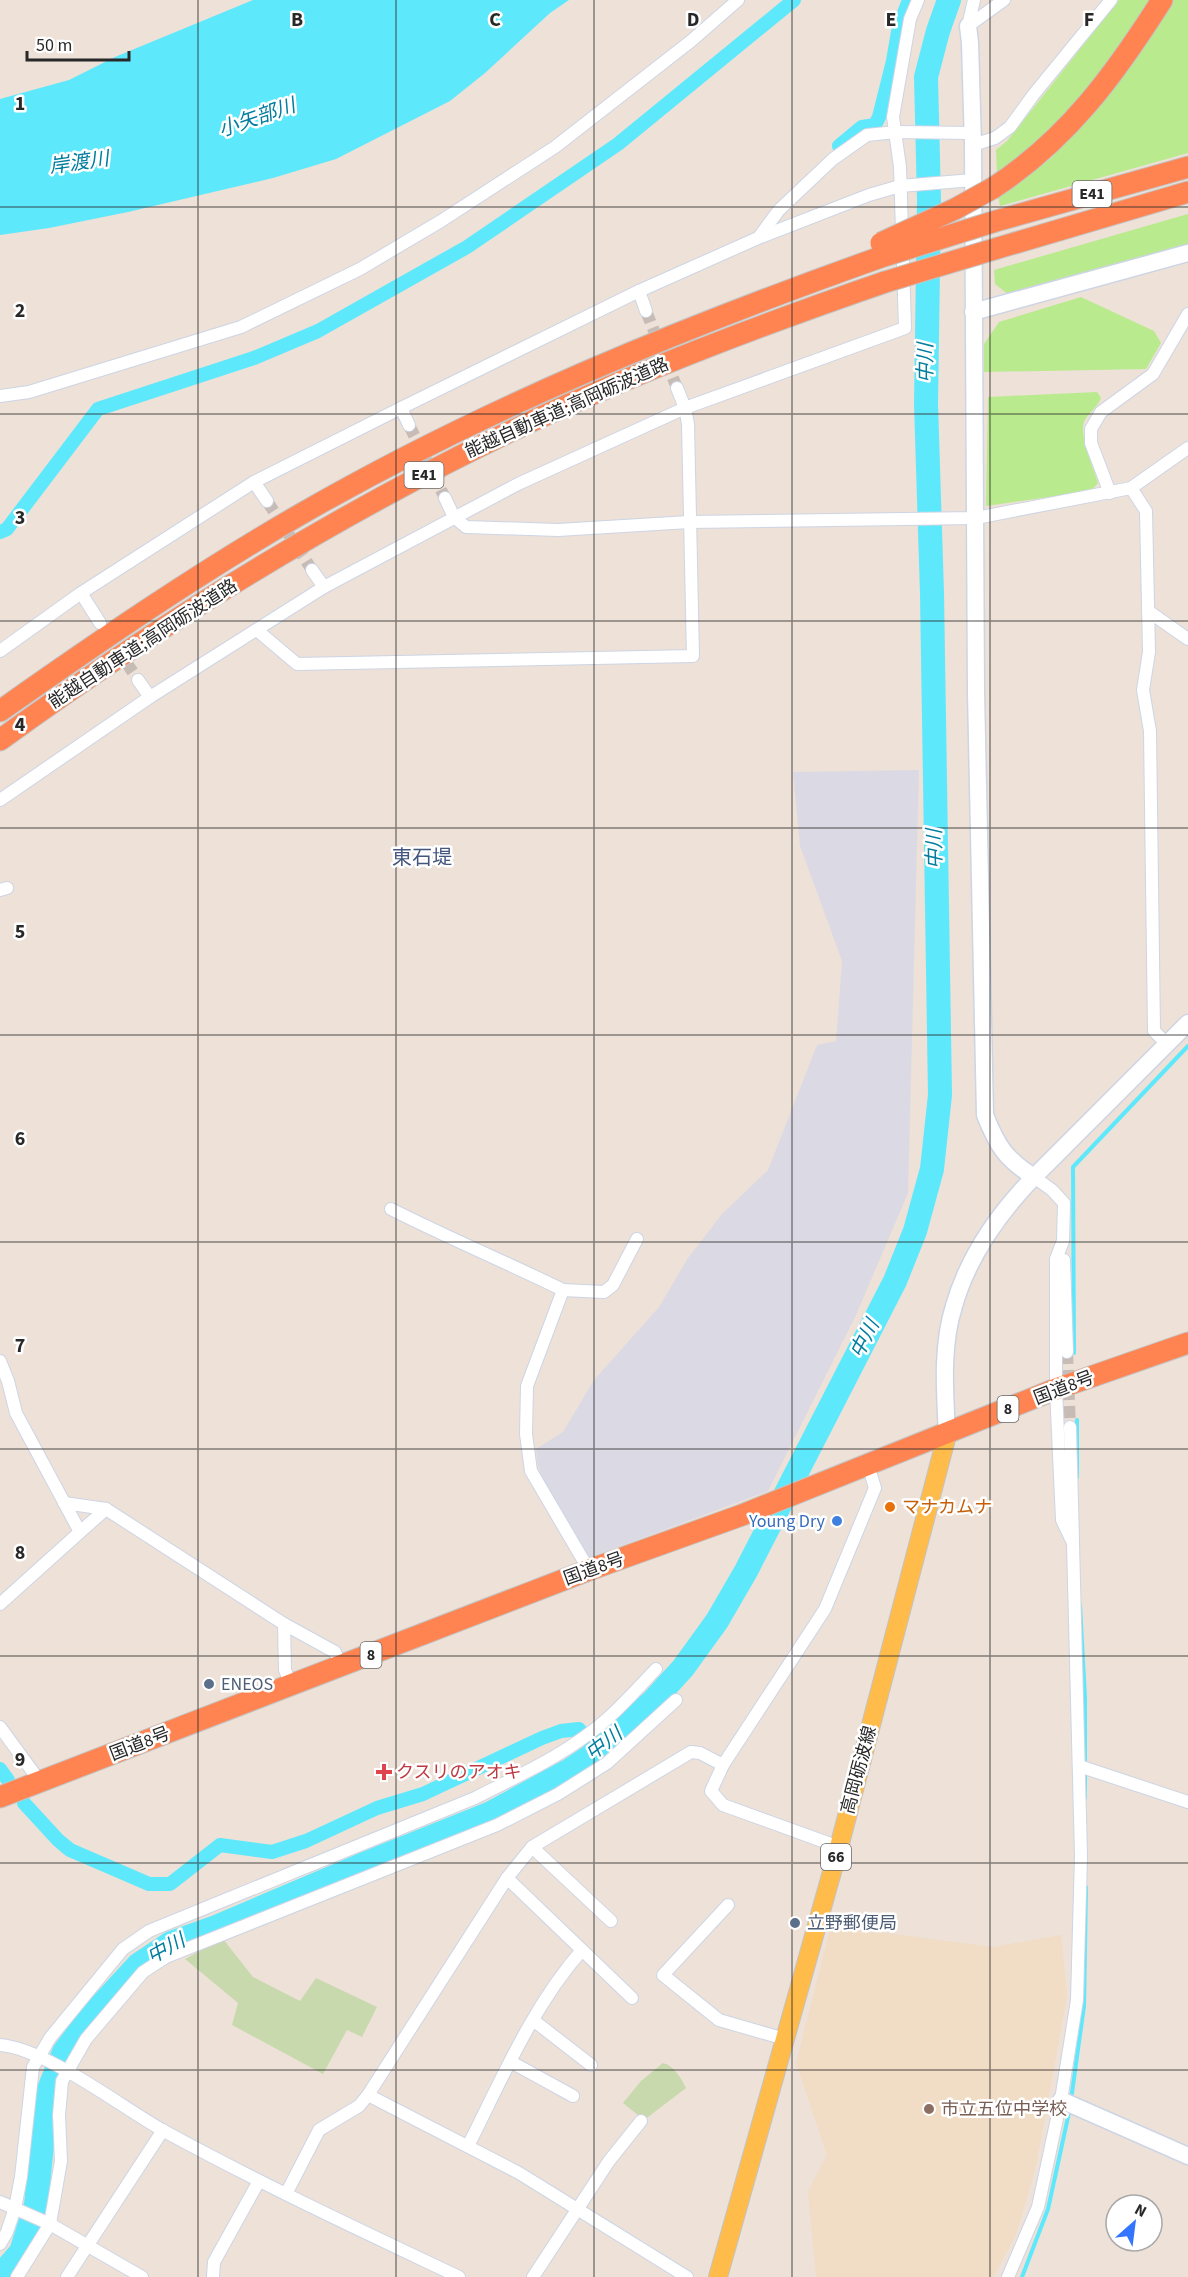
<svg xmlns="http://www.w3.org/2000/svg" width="1188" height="2277" viewBox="0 0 1188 2277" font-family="'Source Sans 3','Noto Sans JP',sans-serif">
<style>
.industrial{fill:#dbdae4}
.education{fill:#f1dcc5}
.green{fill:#baea8e}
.cemetery{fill:#c8d9ad}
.water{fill:#5ee8fc}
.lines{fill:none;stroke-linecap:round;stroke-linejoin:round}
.stream{stroke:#5ee8fc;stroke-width:4}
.canal{stroke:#5ee8fc;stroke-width:14}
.river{stroke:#5ee8fc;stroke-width:24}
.street-tunnel{stroke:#c6bcb5;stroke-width:12;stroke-dasharray:12 6;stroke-linecap:butt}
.street-casing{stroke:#cdd5e4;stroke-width:14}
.secondary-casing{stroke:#cdd5e4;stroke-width:19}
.primary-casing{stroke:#c3c3c3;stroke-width:20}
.highway-casing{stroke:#c3c3c3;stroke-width:23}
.street{stroke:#fff;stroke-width:12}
.secondary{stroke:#fff;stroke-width:16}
.primary{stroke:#ffbc4b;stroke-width:18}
.highway{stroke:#ff8451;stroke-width:21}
.highway-bridge-casing{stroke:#c3c3c3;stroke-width:23;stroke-linecap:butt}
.highway-bridge{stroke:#ff8451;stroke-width:21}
.grid{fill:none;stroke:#282828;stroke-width:1.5;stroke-opacity:0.55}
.food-dot{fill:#e8710a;stroke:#fff;stroke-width:2}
.shop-dot{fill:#3f7fe0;stroke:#fff;stroke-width:2}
.service-dot{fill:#5c6f8a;stroke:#fff;stroke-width:2}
.health-dot{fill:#e0444e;stroke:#fff;stroke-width:2}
.education-dot{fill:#8d6e63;stroke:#fff;stroke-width:2}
.labels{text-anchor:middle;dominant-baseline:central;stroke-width:5;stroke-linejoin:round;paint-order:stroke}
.shield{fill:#fff;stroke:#686868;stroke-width:1.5}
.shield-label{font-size:16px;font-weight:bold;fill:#282828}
.street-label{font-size:18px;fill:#282828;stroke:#fff}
.food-label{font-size:18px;fill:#c56008;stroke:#fff;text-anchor:start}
.shop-label{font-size:18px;fill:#366cbe;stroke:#fff;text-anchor:end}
.service-label{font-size:18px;fill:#4e5e75;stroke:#fff;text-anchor:start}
.health-label{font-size:18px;fill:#be3a42;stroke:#fff;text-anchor:start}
.education-label{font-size:18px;fill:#785e54;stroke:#fff;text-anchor:start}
.water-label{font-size:20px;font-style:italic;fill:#017d9e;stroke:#fff}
.neighbourhood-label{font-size:20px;fill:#44567e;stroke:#fff}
.grid-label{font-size:20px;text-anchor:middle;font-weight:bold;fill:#282828;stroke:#fff;stroke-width:5;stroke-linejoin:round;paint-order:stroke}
</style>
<rect width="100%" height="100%" fill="#ede1d8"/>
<path class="industrial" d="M919 770 908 1193 856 1315 768 1491 586 1559 547 1492 538 1465 536 1449 563 1432 594 1380 659 1307 688 1258 722 1214 768 1170 817 1045 836 1041 842 961 800 846 793 772Z"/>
<path class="education" d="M831 1926 993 1947 1061 1935 1067 1996 1036 2166 1016 2235 993 2277H816L808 2191 827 2155 796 2063Z"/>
<g class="green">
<path d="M1119 0H1151C1109 64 1062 132 997 172L996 150 1007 141Z"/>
<path d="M1173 0H1188V153L1000 206 998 194H1004L1051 158 1098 109Z"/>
<path d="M1188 214V245L1009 295 995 284 994 270Z"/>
<path d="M1081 297 1154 331 1161 343 1146 369 984 372V344L999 322Z"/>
<path d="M1097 392 1101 398C1097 408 1088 413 1084 422 1079 436 1094 469 1098 483L1091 491 986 506 988 397Z"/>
</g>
<g class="cemetery">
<path d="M223 1939 253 1977 300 2001 316 1978 377 2007 362 2037 347 2030 323 2074 232 2025 238 2003 185 1959Z"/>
<path d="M663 2063C674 2066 681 2078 686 2088L644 2120 623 2103 641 2081Z"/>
</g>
<path class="water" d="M253 0H569L550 13 485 73 450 101 336 159 273 178 128 212 49 228 0 235V99L69 80 115 57Z"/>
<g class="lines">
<g class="stream">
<path d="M1074 1353 1073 1167 1188 1046"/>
<path d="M1077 1477V1420"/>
<path d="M1080 1605 1085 1698V1798"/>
<path d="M1071 2100 1084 2006 1086 1887"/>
<path d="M1022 2277 1048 2209 1070 2108"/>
</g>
<g class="canal">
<path d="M839 146 862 127 875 125 879 117 893 61 899 26 909 0"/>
<path d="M0 532 7 529 98 409 254 358 318 331 467 247 618 144 794 0"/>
<path d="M590 1743 597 1752"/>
<path d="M0 1769 8 1780"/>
<path d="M24 1803 58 1840 70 1850 149 1884H170L220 1845 272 1852 306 1841 377 1808 423 1794 542 1738 561 1731 579 1729 582 1733"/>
</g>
<path class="river" d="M0 2276 21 2252 36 2205 47 2094 64 2052 93 2014 138 1965 171 1943 216 1927 364 1864 489 1814 570 1770 597 1752 652 1702 683 1668 717 1621 746 1571 895 1281 915 1231 932 1169 940 1095 932 593 926 404 929 200 926 77 938 31 949 0"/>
<g class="street-tunnel">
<path d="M646 311 677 388"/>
<path d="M409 425 445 498"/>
<path d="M267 501 312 570"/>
<path d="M106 632 138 680"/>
<path d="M1067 1352 1070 1427"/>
</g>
<defs>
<g id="street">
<path d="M968 26 1004 0"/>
<path d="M968 26 974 0"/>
<path d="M973 145 995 138 1010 127 1034 94 1111 0"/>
<path d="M759 237 779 210 833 159 867 135 896 132 972 133"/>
<path d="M639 291 646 311"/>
<path d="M0 396 29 392 241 327 360 269 441 221 555 147 691 41 738 0"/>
<path d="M401 408 409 425"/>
<path d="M254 482 267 501"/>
<path d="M1131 488 1146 511 1149 652 1143 690 1150 731 1154 1031 1167 1044"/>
<path d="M1110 493 1091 443V429L1101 412 1153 374 1188 314"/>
<path d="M445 498 454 517 466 527 558 530 689 522 976 518 1131 488 1188 448"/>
<path d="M312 570 324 587"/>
<path d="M81 593 100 623"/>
<path d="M1148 611 1188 639"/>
<path d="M258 631 297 664 693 656 688 424 685 408 677 388"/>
<path d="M0 651 81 593 254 482 401 408 639 291 758 238 869 195 900 186 973 180"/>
<path d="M138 680 150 697"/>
<path d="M0 800 150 697 324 587 518 484 685 408 905 328 900 167 893 117 910 19 918 0"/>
<path d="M0 890 7 888"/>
<path d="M391 1209C448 1238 506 1262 563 1290L527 1386 526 1434 531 1471 589 1570"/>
<path d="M1064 1260 1067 1352"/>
<path d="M563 1290 604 1292 613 1285 637 1239"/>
<path d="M0 1361 8 1381 16 1413 80 1532 0 1604"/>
<path d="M1070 1427 1073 1540"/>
<path d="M64 1503 106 1509"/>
<path d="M80 1532 106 1509 284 1624 335 1652 341 1666"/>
<path d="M284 1624 285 1670 291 1685"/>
<path d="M0 1727 41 1783"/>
<path d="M1079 1766 1188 1802"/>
<path d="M532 1847 611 1921"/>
<path d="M839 1847 723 1805 711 1791 723 1765 825 1609 875 1488 868 1465"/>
<path d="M507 1878 632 1998"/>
<path d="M728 1905 663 1975 719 2020 785 2039"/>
<path d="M533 2020 591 2065"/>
<path d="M0 2045C47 2049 121 2107 164 2131 261 2184 360 2230 459 2277"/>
<path d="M511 2062 573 2096"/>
<path d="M368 2095 507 1878 532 1847 691 1752 700 1753 723 1765"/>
<path d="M468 2146C502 2079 532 2007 582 1950"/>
<path d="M286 2194 319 2130 359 2106 368 2095 519 2173 687 2277"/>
<path d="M0 2202 50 2224 142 2277"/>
<path d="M0 2244 7 2232 15 2208 21 2177 33 2067 50 2038 123 1949 149 1931 475 1798C520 1775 569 1753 607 1719 624 1704 640 1686 656 1669"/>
<path d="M17 2277 50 2224 61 2161 59 2115 62 2081 86 2039 143 1972 166 1957 497 1825 558 1794 607 1763 676 1700"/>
<path d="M67 2277 163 2130"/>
<path d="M213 2277 214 2262 259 2181"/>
<path d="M533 2277 609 2161 641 2121"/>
<path d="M1008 2277 1038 2207 1061 2100 1077 2000 1081 1856 1073 1543 1062 1520 1056 1389V1259L1063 1241 1064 1203 1052 1190 1034 1177"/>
</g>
<g id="secondary">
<path d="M968 26 970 43 973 145 976 692 985 1115C997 1145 1005 1159 1034 1177"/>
<path d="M973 312 1188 253"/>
<path d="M947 1435C945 1392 941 1347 954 1306 968 1257 999 1213 1034 1177L1188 1023"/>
<path d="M1061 2100 1188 2156"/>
</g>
<path id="primary" d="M718 2277 839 1847 947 1435"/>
<g id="highway">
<path d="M993 188C1068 139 1115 74 1162 0"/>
<path d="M996 221 1188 167"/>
<path d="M998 248 1188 192"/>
<path d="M0 711C98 642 197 574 301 514 485 408 681 328 881 257"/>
<path d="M0 740C160 624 329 519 507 433 630 374 757 326 885 282"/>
<path d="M0 1797 589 1570 742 1515 1056 1389 1188 1343"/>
</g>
</defs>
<use href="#street" class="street-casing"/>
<use href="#secondary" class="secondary-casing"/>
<use href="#primary" class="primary-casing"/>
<use href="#highway" class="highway-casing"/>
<use href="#street" class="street"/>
<use href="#secondary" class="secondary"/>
<use href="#primary" class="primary"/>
<use href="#highway" class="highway"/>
<defs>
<g id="highway-bridge">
<path d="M881 243 955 209 993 188"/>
<path d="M881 257 996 221"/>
<path d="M885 282 998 248"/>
</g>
</defs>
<use href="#highway-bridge" class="highway-bridge-casing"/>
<use href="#highway-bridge" class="highway-bridge"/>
</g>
<path class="grid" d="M198 0V2277M396 0V2277M594 0V2277M792 0V2277M990 0V2277M0 207H1188M0 414H1188M0 621H1188M0 828H1188M0 1035H1188M0 1242H1188M0 1449H1188M0 1656H1188M0 1863H1188M0 2070H1188"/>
<circle class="food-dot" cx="890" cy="1507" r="6"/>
<circle class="shop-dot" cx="837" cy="1521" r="6"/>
<g class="service-dot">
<circle cx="209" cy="1684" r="6"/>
<circle cx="795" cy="1923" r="6"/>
</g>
<path class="health-dot" d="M381 1763h6v6h6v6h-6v6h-6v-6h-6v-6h6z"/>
<circle class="education-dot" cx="929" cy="2109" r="6"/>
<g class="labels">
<g class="shield">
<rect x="1072.5" y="181" width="39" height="26" rx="4.5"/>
<rect x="404.5" y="462" width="39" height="26" rx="4.5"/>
<rect x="997.5" y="1396" width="21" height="26" rx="4.5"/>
<rect x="360.5" y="1642" width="21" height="26" rx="4.5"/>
<rect x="821" y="1844" width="30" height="26" rx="4.5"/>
</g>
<g class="shield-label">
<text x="1092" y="194">E41</text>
<text x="424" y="475">E41</text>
<text x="1008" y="1409">8</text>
<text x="371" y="1655">8</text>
<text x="836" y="1857">66</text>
</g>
<g class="street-label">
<text transform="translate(567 408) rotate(-24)">能越自動車道;高岡砺波道路</text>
<text transform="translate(143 644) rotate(-33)">能越自動車道;高岡砺波道路</text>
<text transform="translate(1064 1388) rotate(-21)">国道8号</text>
<text transform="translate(594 1569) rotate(-20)">国道8号</text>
<text transform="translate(140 1744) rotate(-21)">国道8号</text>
<text transform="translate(859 1770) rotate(-75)">高岡砺波線</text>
</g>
<g class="food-label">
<text x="902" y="1507">マナカムナ</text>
</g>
<g class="shop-label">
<text x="825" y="1521">Young Dry</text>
</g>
<g class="service-label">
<text x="221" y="1684">ENEOS</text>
<text x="807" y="1923">立野郵便局</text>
</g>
<g class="health-label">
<text x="396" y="1772">クスリのアオキ</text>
</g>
<g class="education-label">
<text x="941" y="2109">市立五位中学校</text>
</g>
<g class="water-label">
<text transform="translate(257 118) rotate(-19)">小矢部川</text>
<text transform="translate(79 163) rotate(-8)">岸渡川</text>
<text transform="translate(926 363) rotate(-90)">中川</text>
<text transform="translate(935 849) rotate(-91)">中川</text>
<text transform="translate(865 1339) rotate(-63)">中川</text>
<text transform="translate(604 1744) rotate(-38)">中川</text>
<text transform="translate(166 1949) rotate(-29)">中川</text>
</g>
<g class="neighbourhood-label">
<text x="422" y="858">東石堤</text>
</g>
</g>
<g class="grid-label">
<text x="297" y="26">B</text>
<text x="495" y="26">C</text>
<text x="693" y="26">D</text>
<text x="891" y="26">E</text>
<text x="1089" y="26">F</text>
<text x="20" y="110">1</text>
<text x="20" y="317">2</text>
<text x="20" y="524">3</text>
<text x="20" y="731">4</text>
<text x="20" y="938">5</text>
<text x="20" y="1145">6</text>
<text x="20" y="1352">7</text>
<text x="20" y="1559">8</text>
<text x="20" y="1766">9</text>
</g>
<g transform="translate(1134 2223) rotate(28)"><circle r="28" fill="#ffffff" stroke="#a9a9a9" stroke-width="1.5"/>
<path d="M0-4.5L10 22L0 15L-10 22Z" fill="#3375ff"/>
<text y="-9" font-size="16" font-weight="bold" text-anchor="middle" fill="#282828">N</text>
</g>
<path d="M27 51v9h102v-9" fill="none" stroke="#282828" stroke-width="3"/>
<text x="36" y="51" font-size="18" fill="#282828" stroke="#ffffff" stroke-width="4.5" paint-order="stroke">50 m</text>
</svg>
